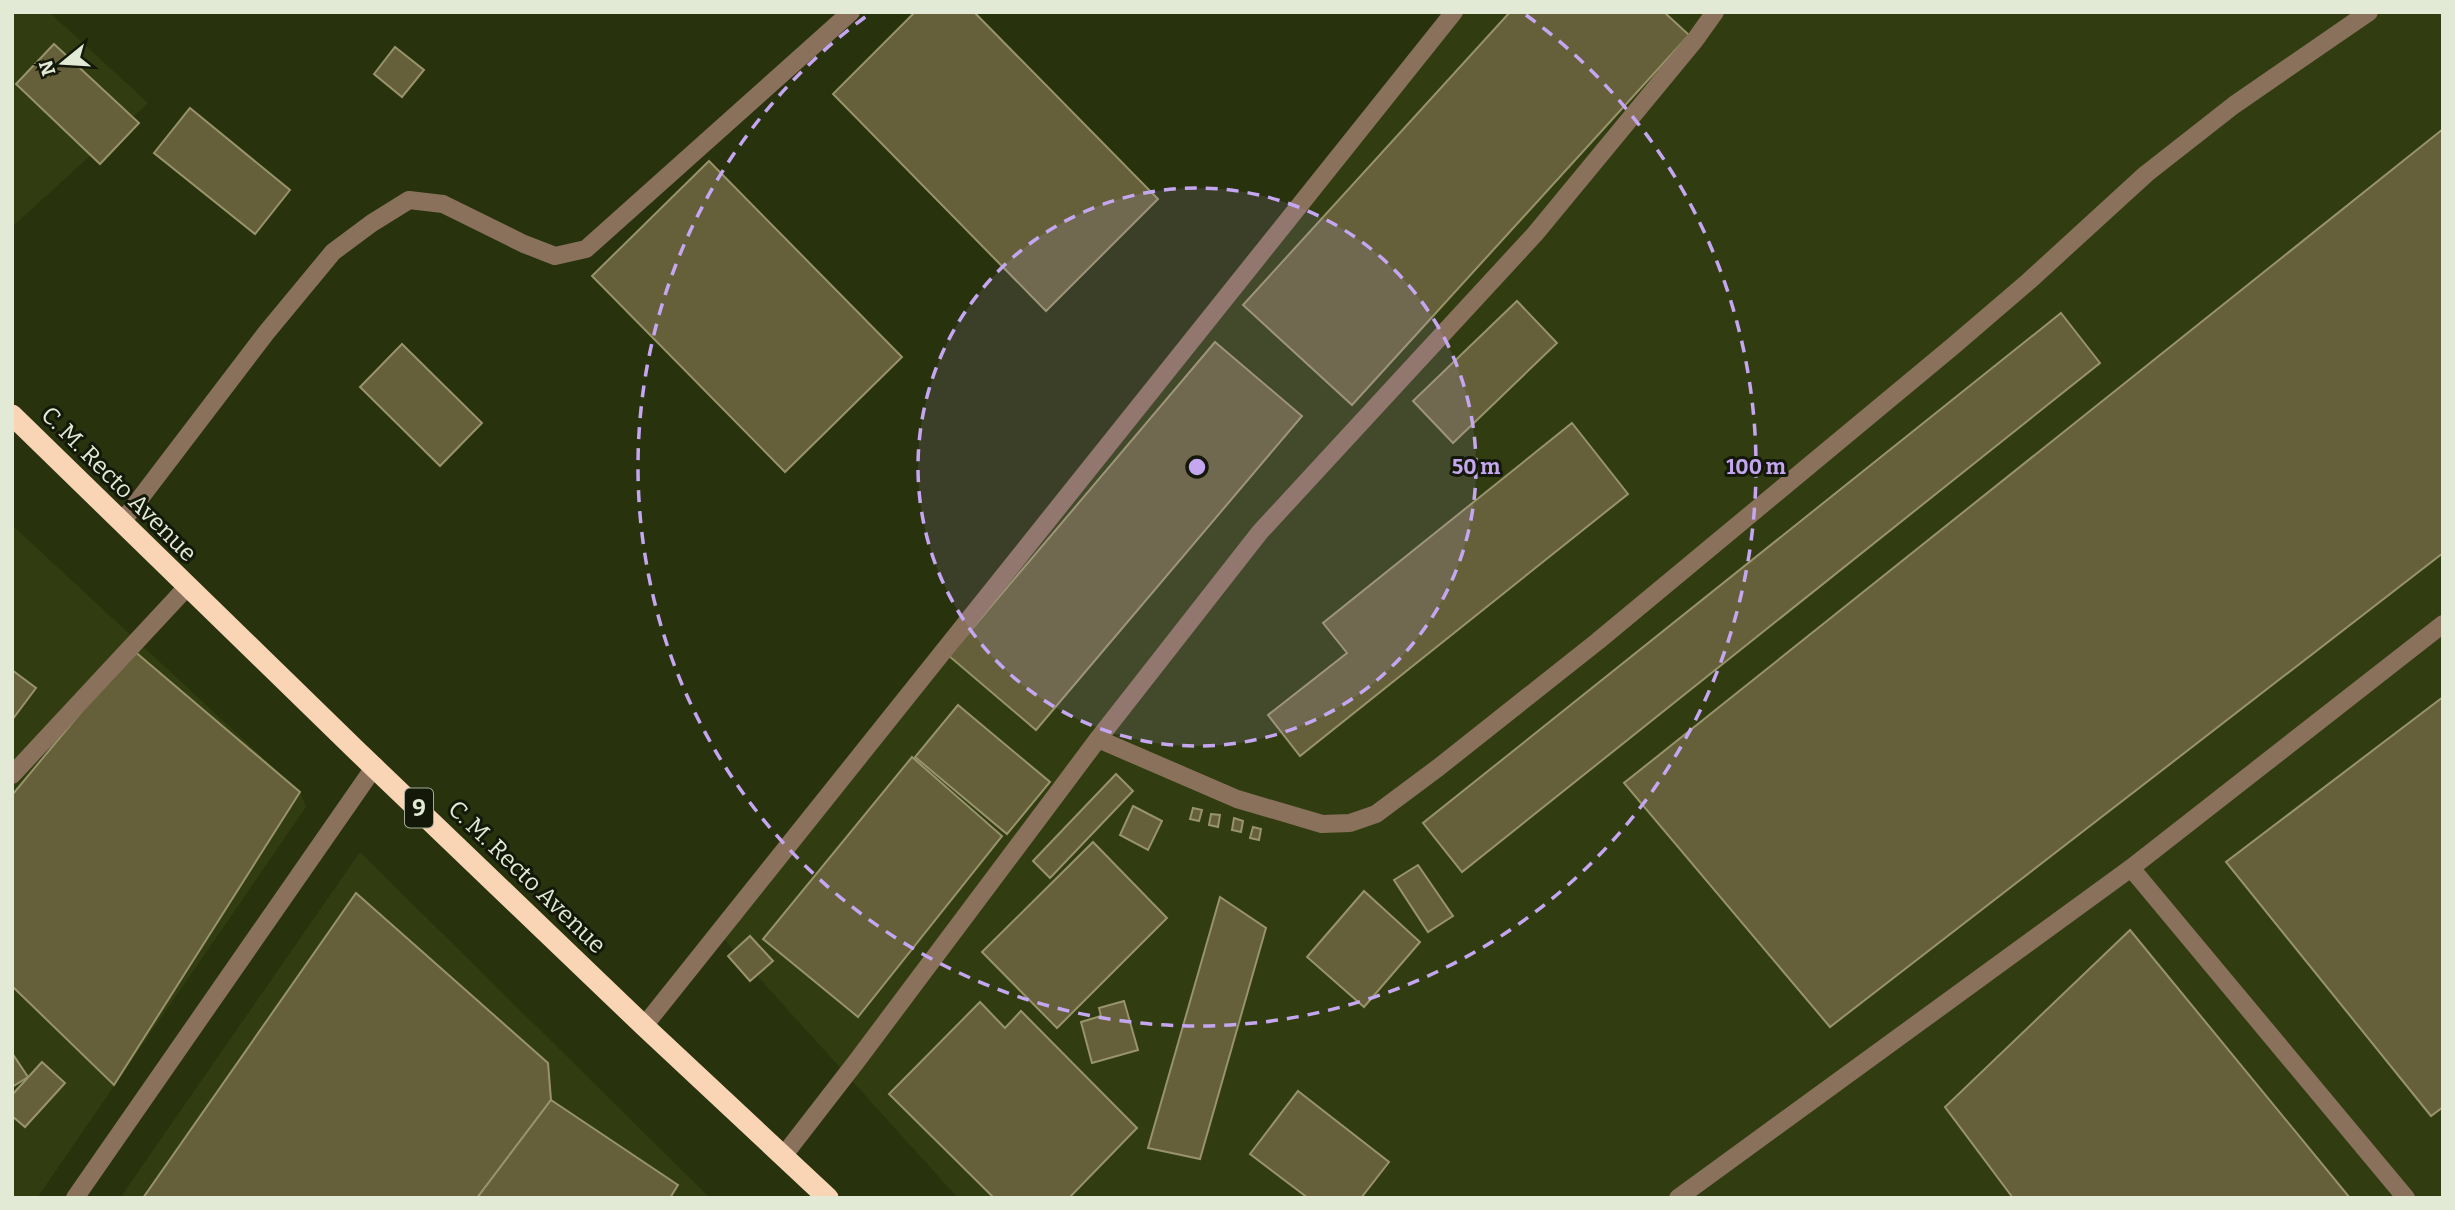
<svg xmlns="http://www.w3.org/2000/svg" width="2455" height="1210" viewBox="0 0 2455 1210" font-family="Bitter,serif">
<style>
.built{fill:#313d10}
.building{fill:#656039;stroke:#98936a;stroke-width:2}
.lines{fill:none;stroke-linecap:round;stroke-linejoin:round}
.minor{stroke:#8a715c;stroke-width:18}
.highway{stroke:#f9d5b5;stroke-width:21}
.ring{fill:none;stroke:#c5a7f1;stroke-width:3.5;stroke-dasharray:12 9}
.labels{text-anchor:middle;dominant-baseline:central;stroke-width:6;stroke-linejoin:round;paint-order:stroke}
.shield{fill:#131809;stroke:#a4aa97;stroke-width:2}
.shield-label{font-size:23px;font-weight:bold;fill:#e2e9d4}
.street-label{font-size:24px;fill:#e2e9d4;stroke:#131809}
.centre{fill:#c5a7f1;stroke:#131809;stroke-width:3.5}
.ring-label{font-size:21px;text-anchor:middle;font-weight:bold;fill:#c5a7f1;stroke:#131809;stroke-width:6;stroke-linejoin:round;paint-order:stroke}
</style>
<rect width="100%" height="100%" fill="#28320d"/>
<g class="built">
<path d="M12 12H49L148 103 12 227Z"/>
<path d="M1447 12H2443V1198H958L712 926Z"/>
<path d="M12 525 300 792 306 807 37 1198H12Z"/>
<path d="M360 852 710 1198H120Z"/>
</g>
<g class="building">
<path d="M915 12H974L1158 199 1046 311 833 94Z"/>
<path d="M1510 12H1664L1689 35 1352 405 1243 305Z"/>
<path d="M54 44 139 123 100 164 16 84Z"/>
<path d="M395 47 424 70 402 97 374 74Z"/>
<path d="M190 108 290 190 255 234 154 153Z"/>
<path d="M2443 129V553L1830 1027 1624 783Z"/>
<path d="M709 161 902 357 785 472 592 276Z"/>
<path d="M1517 301 1557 343 1453 443 1413 401Z"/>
<path d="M2061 313 2100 363 1462 872 1423 823Z"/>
<path d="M1215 342 1302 416 1036 730 949 656Z"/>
<path d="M402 344 482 423 440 466 360 387Z"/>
<path d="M1572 423 1628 494 1300 756 1268 715 1347 653 1323 623Z"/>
<path d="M133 650 300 792 114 1085 12 986V795Z"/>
<path d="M12 670 36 688 12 720Z"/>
<path d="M2443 697V1107L2431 1116 2226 862Z"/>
<path d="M958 705 1050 782 1007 834 915 757Z"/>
<path d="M912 757 1002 836 858 1017 763 939Z"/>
<path d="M1116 774 1133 791 1050 878 1033 861Z"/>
<path d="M1133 806 1162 821 1148 850 1120 835Z"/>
<path d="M1193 808 1202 810 1199 821 1190 819Z"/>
<path d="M1211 814 1220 815 1218 827 1209 825Z"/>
<path d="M1234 818 1243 821 1241 832 1232 830Z"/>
<path d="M1253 827 1261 829 1259 840 1250 838Z"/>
<path d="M1093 842 1167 918 1057 1028 982 952Z"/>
<path d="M1418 865 1453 916 1428 932 1394 880Z"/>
<path d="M1364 891 1420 942 1364 1007 1307 957Z"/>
<path d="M356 893 548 1063 551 1100 477 1198H143Z"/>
<path d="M1220 897 1266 928 1200 1159 1148 1148Z"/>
<path d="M2130 930 2350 1198H2013L1945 1107Z"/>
<path d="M750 936 773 961 750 981 728 956Z"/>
<path d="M1124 1001 1138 1050 1092 1063 1081 1022 1101 1016 1099 1008Z"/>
<path d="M980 1002 1005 1028 1021 1011 1137 1128 1069 1198H994L889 1094Z"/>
<path d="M12 1053 28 1077 12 1087Z"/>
<path d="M42 1062 65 1083 25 1127 12 1116V1095Z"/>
<path d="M1298 1091 1389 1162 1361 1198H1308L1250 1154Z"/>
<path d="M551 1100 678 1185 670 1198H477Z"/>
</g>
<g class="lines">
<g class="minor">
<path d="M122 522 266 333 333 252 372 223 409 200 443 204 524 244 555 256 586 249 851 12"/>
<path d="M1098 739 1237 799 1322 824 1350 823 1376 814 1439 767 1598 641 1952 347 2029 281 2146 174 2234 105 2369 12"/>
<path d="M12 775 187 587"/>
<path d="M644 1026 1454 12"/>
<path d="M784 1155 856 1062 1098 739 1260 532 1535 234 1695 40 1715 12"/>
<path d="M75 1198 375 766"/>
<path d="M1678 1198 2131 868"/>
<path d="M2406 1198 2131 868 2443 624"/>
</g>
<path class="highway" d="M12 415 356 750 644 1026 828 1198"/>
</g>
<circle cx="1197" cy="467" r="279" fill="#c5a7f1" fill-opacity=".12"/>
<g class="ring">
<circle cx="1197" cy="467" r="279"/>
<path d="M1526 15A559 559 0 1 1 868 15"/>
</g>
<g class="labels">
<rect class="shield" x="405" y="788.5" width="28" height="39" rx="5"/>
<g class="shield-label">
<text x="419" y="808">9</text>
</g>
<g class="street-label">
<text transform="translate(119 484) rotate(45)">C. M. Recto Avenue</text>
<text transform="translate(527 877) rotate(44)">C. M. Recto Avenue</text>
</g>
</g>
<circle cx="1197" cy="467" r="10" class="centre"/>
<g class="ring-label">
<text x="1476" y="474">50 m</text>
<text x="1756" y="474">100 m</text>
</g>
<rect width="2455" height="1210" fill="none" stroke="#e2e9d4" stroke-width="28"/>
<g transform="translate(63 63) rotate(252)" stroke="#131809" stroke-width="5" paint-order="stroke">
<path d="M0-5L12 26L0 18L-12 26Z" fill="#e2e9d4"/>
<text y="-10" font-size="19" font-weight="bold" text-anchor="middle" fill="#e2e9d4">N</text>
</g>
</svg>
